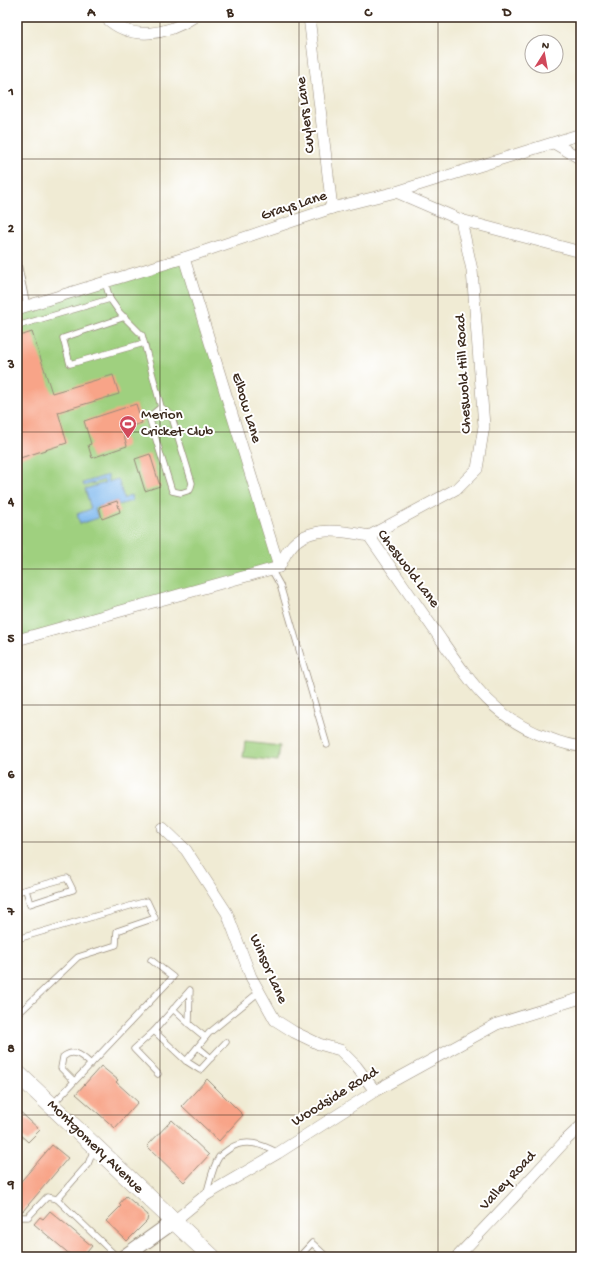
<svg xmlns="http://www.w3.org/2000/svg" width="598" height="1274" viewBox="0 0 598 1274" font-family="'Gochi Hand',sans-serif">
<style>
.green{fill:#9fd07f;stroke:#6d7d4e}
.water{fill:#7db7ee;stroke:#5c7086}
.building{fill:#f8a488}
.lines{fill:none;stroke-linecap:round;stroke-linejoin:round}
.service-casing{stroke:#968a79;stroke-width:7}
.minor-casing{stroke:#968a79;stroke-width:12}
.tertiary-casing{stroke:#968a79;stroke-width:16}
.primary-casing{stroke:#968a79;stroke-width:18}
.service{stroke:#fff;stroke-width:5.5}
.minor{stroke:#fff;stroke-width:11}
.tertiary{stroke:#fff;stroke-width:14}
.primary{stroke:#fff;stroke-width:17}
.rail-casing{stroke:#3b2a1e;stroke-width:4.5}
.rail{stroke:#fff;stroke-width:3;stroke-dasharray:9;stroke-linecap:butt}
.grid{fill:none;stroke:#3b2a1e;stroke-width:1;stroke-opacity:0.55}
.labels{text-anchor:middle;dominant-baseline:central;stroke-width:4;stroke-linejoin:round;paint-order:stroke}
.street-label{font-size:15px;fill:#3b2a1e;stroke:#fff}
.poi-label{font-size:15px;fill:#3b2a1e;stroke:#fff;text-anchor:start}
.neatline{fill:none;stroke:#3b2a1e;stroke-width:1.5}
.grid-label{font-size:13px;text-anchor:middle;font-weight:bold;fill:#3b2a1e}
</style>
<rect width="100%" height="100%" fill="#fff"/>
<filter id="ink" filterUnits="userSpaceOnUse"><feTurbulence type="fractalNoise" baseFrequency=".025" numOctaves="2"/><feDisplacementMap in="SourceGraphic" scale="8" xChannelSelector="R" yChannelSelector="G"/><feConvolveMatrix kernelMatrix="1 2 1 2 8 2 1 2 1" color-interpolation-filters="sRGB"/></filter>
<filter id="wash" filterUnits="userSpaceOnUse"><feTurbulence type="fractalNoise" baseFrequency=".012" numOctaves="4" result="noise"/><feDisplacementMap in="SourceGraphic" scale="16" xChannelSelector="R" yChannelSelector="G"/><feGaussianBlur stdDeviation="0.9" result="paint"/><feColorMatrix in="noise" values="0 0 0 0 0 0 0 0 0 0 0 0 0 0 0 0 0 1.4 0 .05"/><feComposite in="paint" operator="in"/></filter>
<g filter="url(#wash)">
<rect width="100%" height="100%" fill="#f0ebd4"/>
<g class="green">
<path d="M184 258 279 567 17 640V310Z"/>
<path d="M245 742 280 746 278 761 243 757Z"/>
</g>
<path class="water" d="M108 475V482L118 479 124 499 131 495 132 501 118 505 117 501 95 508 98 518 80 524 77 514 91 509 85 489 105 483 104 480 84 486 83 483Z"/>
<g id="blocks">
<g class="building">
<path d="M32 332 52 393 113 375 119 394 58 412 67 443 17 459V337Z"/>
<path d="M136 404 142 423 122 429 127 446 92 458 88 445 91 444 84 421Z"/>
<path d="M150 454 160 486 145 491 135 459Z"/>
<path d="M117 501 120 512 102 519 99 507Z"/>
<path d="M101 1066 118 1080 116 1082 138 1102 115 1128 76 1094Z"/>
<path d="M207 1079 243 1115 219 1141 182 1106Z"/>
<path d="M17 1109 40 1130 28 1142 17 1132Z"/>
<path d="M172 1120 209 1155 184 1182 147 1146Z"/>
<path d="M52 1145 68 1158 23 1211 17 1210V1186Z"/>
<path d="M126 1196 148 1215 147 1221 127 1241 106 1221 121 1206 119 1204Z"/>
<path d="M50 1211 92 1246 83 1257H73L34 1224 40 1217 43 1219Z"/>
</g>
</g>
</g>
<g filter="url(#ink)">
<use href="#blocks" fill-opacity="0" stroke="#968a79" stroke-width="1"/>
<g class="lines">
<defs>
<g id="service">
<path d="M17 259 27 306"/>
<path d="M105 282 110 299 120 313 142 335 161 407 171 414 192 483 190 490 181 493 172 491 149 417 161 407"/>
<path d="M125 317 63 338 70 364 144 343"/>
<path d="M17 326 110 299"/>
<path d="M271 569 280 585 327 745"/>
<path d="M17 813V814"/>
<path d="M17 892 67 878 73 890 30 904 26 890"/>
<path d="M17 939 147 901 155 918 117 931 116 945 78 957 17 1015"/>
<path d="M173 1009 189 1024"/>
<path d="M154 1031 190 990 189 1024 205 1037"/>
<path d="M198 1047 211 1058 226 1042"/>
<path d="M186 1061 200 1070 211 1058"/>
<path d="M158 1074 134 1049 154 1031 186 1061 209 1033 259 992"/>
<path d="M74 1081 61 1068 63 1057C74 1048 82 1056 91 1064"/>
<path d="M53 1104 173 977 151 960"/>
<path d="M94 1149 88 1164 57 1199 117 1257"/>
<path d="M206 1195C210 1182 212 1168 219 1157 222 1154 226 1151 229 1149 245 1138 262 1144 278 1153"/>
<path d="M17 1214 21 1217H28L47 1197 57 1199"/>
<path d="M299 1257 312 1243 327 1257"/>
</g>
<g id="minor">
<path d="M105 17C131 42 167 35 194 17"/>
<path d="M309 17 332 208"/>
<path d="M554 143 581 159"/>
<path d="M461 220 581 252"/>
<path d="M184 258 279 567"/>
<path d="M17 309 184 258 332 208 396 192 581 134"/>
<path d="M369 536 458 488 477 469 484 426 472 270 461 220 396 192"/>
<path d="M17 640 279 567C283 561 285 553 290 548 308 524 344 531 369 536 390 566 411 597 433 628 466 675 491 719 549 738 559 742 570 746 581 746"/>
<path d="M163 828 186 850 227 913 251 977 275 1020 294 1032 319 1044 340 1050 356 1066 375 1091"/>
<path d="M173 1222 206 1195 278 1153 375 1091 497 1024 581 998"/>
<path d="M457 1257 513 1198 567 1139 581 1126"/>
</g>
<path id="tertiary" d="M124 1257 173 1222"/>
<path id="primary" d="M17 1073 212 1257"/>
</defs>
<use href="#service" class="service-casing"/>
<use href="#minor" class="minor-casing"/>
<use href="#tertiary" class="tertiary-casing"/>
<use href="#primary" class="primary-casing"/>
<use href="#service" class="service"/>
<use href="#minor" class="minor"/>
<use href="#tertiary" class="tertiary"/>
<use href="#primary" class="primary"/>
<defs>
<path id="rail" d="M17 1253 21 1257"/>
</defs>
<use href="#rail" class="rail-casing"/>
<use href="#rail" class="rail"/>
</g>
</g>
<path class="grid" d="M160 17V1257M299 17V1257M438 17V1257M17 159H581M17 295H581M17 432H581M17 569H581M17 705H581M17 842H581M17 979H581M17 1115H581"/>
<defs>
<symbol id="stadium-pin" viewBox="-11 -11 22 30"><path d="M0 17L-7.5 6A9.5 9.5 0 1 1 7.5 6Z" fill="#d1495b" stroke="#fff"/><path d="M0-5a6.5 5 0 1 0 0 10a6.5 5 0 1 0 0-10ZM-3.5-1.8h7v3.6h-7Z" fill="#fff"/></symbol>
</defs>
<g fill-rule="evenodd">
<use href="#stadium-pin" x="118" y="414" width="20" height="27"/>
</g>
<g class="labels">
<g class="street-label">
<text transform="translate(306 115) rotate(-97)">Cuylers Lane</text>
<text transform="translate(294 206) rotate(-18)">Grays Lane</text>
<text transform="translate(464 374) rotate(-93)">Cheswold Hill Road</text>
<text transform="translate(246 408) rotate(73)">Elbow Lane</text>
<text transform="translate(408 569) rotate(53)">Cheswold Lane</text>
<text transform="translate(268 969) rotate(66)">Winsor Lane</text>
<text transform="translate(335 1097) rotate(-32)">Woodside Road</text>
<text transform="translate(95 1147) rotate(44)">Montgomery Avenue</text>
<text transform="translate(508 1181) rotate(-47)">Valley Road</text>
</g>
<g class="poi-label">
<text x="141" y="415">Merion<tspan x="141" dy="17">Cricket Club</tspan></text>
</g>
</g>
<rect width="598" height="1274" fill="none" stroke="#fff" stroke-width="44"/>
<g transform="translate(544 54) rotate(11)"><circle r="19" fill="#ffffff" stroke="#b1aaa5"/>
<path d="M0-3L7 15L0 10L-7 15Z" fill="#d1495b"/>
<text y="-6" font-size="11" font-weight="bold" text-anchor="middle" fill="#3b2a1e">N</text>
</g>
<rect x="22" y="22" width="554" height="1230" class="neatline"/>
<g class="grid-label">
<text x="91" y="16">A</text>
<text x="230" y="16">B</text>
<text x="368" y="16">C</text>
<text x="507" y="16">D</text>
<text x="11" y="95">1</text>
<text x="11" y="232">2</text>
<text x="11" y="368">3</text>
<text x="11" y="505">4</text>
<text x="11" y="642">5</text>
<text x="11" y="778">6</text>
<text x="11" y="915">7</text>
<text x="11" y="1052">8</text>
<text x="11" y="1188">9</text>
</g>
</svg>
